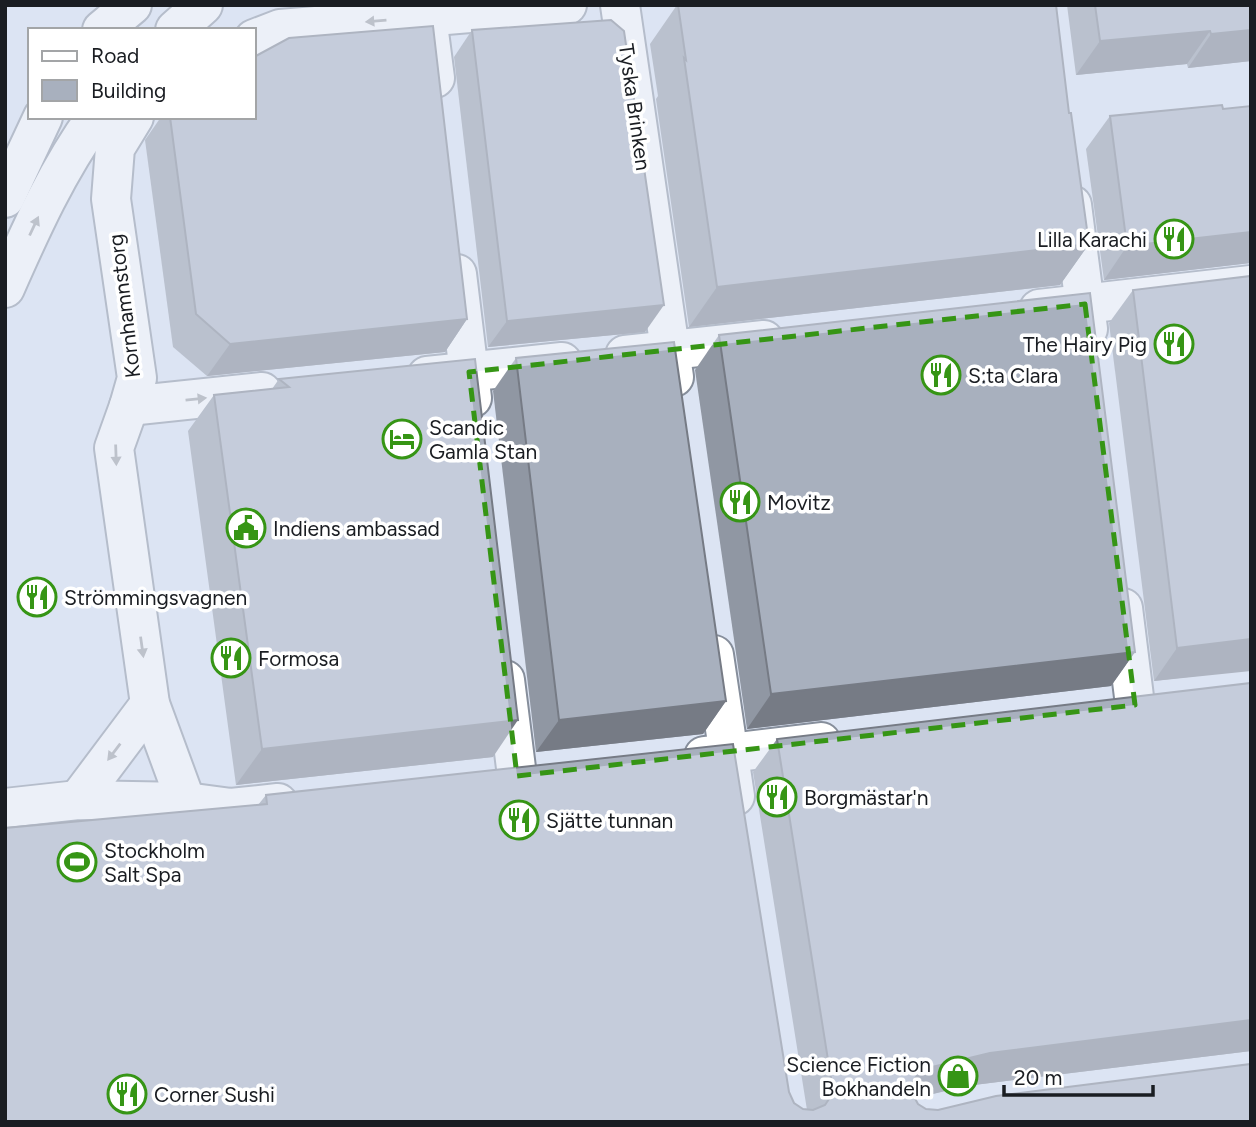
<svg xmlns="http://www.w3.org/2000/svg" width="1256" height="1127" viewBox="0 0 1256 1127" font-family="Figtree,sans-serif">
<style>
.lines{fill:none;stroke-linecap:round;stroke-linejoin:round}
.pedestrian-casing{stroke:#868e9b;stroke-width:42}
.minor-casing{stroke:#868e9b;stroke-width:42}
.pedestrian{stroke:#fff;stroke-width:38}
.minor{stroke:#fff;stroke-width:38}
.wall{fill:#9097a3}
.shaded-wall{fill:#767b85}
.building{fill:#a8b0be;stroke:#767b85;stroke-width:2}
.oneway{fill:#98999c}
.marked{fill:none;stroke:#369515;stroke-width:5;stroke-dasharray:14 9;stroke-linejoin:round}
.labels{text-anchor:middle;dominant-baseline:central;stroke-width:7;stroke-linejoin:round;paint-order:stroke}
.street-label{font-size:21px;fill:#1a1d22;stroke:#fff}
.poi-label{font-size:21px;fill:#1a1d22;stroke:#fff;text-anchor:start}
</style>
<rect width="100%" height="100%" fill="#dce4f3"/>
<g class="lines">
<defs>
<g id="pedestrian">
<path d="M620 5 674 377"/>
<path d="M427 17 435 78"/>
<path d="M254 39 280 29 567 5"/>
<path d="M134 117 115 148 111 199 137 378 129 406 262 392"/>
<path d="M1072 205 1088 329"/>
<path d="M457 274 472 398"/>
<path d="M1039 309 1251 285"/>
<path d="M625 355 764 340"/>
<path d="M427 376 562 362"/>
<path d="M1123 608 1135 705"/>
<path d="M714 655 735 796"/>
<path d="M505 680 517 776"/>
<path d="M704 756 821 742"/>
<path d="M186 802 231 808 278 803"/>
</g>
<g id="minor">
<path d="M102 30 132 5"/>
<path d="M175 30 203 5"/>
<path d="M5 198 43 117"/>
<path d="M5 288C31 229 58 169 96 117"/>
<path d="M78 800 150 704"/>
<path d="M5 808 78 800 186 802 150 704 114 448 129 406"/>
</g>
</defs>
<use href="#pedestrian" class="pedestrian-casing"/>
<use href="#minor" class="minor-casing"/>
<use href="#pedestrian" class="pedestrian"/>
<use href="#minor" class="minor"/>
</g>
<g class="wall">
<path d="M677 5H1056L1069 113 1089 244 1060 285 689 327 656 99 658 96 650 44Z"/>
<path d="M1067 5H1251V61L1188 68 1187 64 1076 75Z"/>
<path d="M472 30 645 332 488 347 454 57Z"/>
<path d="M1223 109 1249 263 1104 280 1086 149 1110 116Z"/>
<path d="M161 117H254L467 319 445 352 207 376 173 347 145 140Z"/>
<path d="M1133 290 1248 670 1154 681 1109 323Z"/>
<path d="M719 335 1135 652 1111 686 747 729 695 370Z"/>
<path d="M516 358 726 701 703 734 536 752 493 391Z"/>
<path d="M475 359 493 757 236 785 188 431 214 395 272 389 279 379Z"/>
<path d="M1251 683V1051L966 1086 915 1098 918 1104 926 1109 1251 1122H5L266 795 789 1092 794 1103 803 1109 807 1110 753 772 777 739Z"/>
</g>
<g class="shaded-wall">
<path d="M1251 30V61L1188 68 1211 34Z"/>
<path d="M1210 31 1187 64 1076 75 1100 41Z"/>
<path d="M1251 232V263L1104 280 1127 246Z"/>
<path d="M1089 244 1060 285 689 327 717 287Z"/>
<path d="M664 305 645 332 488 347 507 321Z"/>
<path d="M467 319 445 352 207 376 230 344Z"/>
<path d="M1251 639V671L1154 681 1177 648Z"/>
<path d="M1135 652 1111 686 747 729 771 694Z"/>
<path d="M726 701 703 734 536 752 559 720Z"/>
<path d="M518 720 493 757 236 785 262 749Z"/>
<path d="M1251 1020V1051L966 1086 904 1101 896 1106 919 1072 928 1068 990 1053Z"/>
</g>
<g class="building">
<path d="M678 5H1056L1069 113H1071L1089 244 717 287 684 58 686 60Z"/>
<path d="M1095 5H1251V30L1211 34 1210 31 1100 41Z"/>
<path d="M611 20 624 31 664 305 507 321 472 30Z"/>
<path d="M433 26 467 319 230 344 196 314 170 117H254V57L289 38Z"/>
<path d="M1222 105 1223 109 1251 106V232L1127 246 1110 116Z"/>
<path d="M1251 276V639L1177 648 1133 290Z"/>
<path d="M1090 293 1135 652 771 694 719 335Z"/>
<path d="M674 342 726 701 559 720 516 358Z"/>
<path d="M475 359 518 720 262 749 214 395 289 387 279 379Z"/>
<path d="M1251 683V1020L990 1053 928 1068 919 1072 913 1082 912 1093 918 1104 926 1109 938 1110 996 1096 1251 1064V1122H5V828L267 804 266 795 733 744 789 1092 794 1103 803 1109 813 1110 825 1105 831 1096 832 1085 777 739Z"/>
</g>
<defs><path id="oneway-solid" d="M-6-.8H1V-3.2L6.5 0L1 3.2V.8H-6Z" transform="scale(1.75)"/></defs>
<g class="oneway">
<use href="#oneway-solid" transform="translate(376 21) rotate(175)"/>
<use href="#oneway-solid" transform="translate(34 226) rotate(-65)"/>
<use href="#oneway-solid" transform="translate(196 399) rotate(-6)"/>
<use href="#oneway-solid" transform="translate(116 455) rotate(88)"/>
<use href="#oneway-solid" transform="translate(142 647) rotate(82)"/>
<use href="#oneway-solid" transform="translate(114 752) rotate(127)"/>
</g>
<path d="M0 0H1256V1127H0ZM1085 304 1135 705 517 776 469 372Z" fill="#dce4f3" fill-opacity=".55" fill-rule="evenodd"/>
<path class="marked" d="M1085 304 1135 705 517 776 469 372Z"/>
<defs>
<symbol id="restaurant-ring" viewBox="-11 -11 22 22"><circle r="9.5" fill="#fff" stroke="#369515" stroke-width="1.5"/><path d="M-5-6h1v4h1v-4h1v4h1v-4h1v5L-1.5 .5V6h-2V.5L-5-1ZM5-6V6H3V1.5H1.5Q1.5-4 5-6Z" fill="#369515"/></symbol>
<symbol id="hotel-ring" viewBox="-11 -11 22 22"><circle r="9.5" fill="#fff" stroke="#369515" stroke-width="1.5"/><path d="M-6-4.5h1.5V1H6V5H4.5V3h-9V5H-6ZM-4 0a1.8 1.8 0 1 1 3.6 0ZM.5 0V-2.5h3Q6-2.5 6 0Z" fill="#369515"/></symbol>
<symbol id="civic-ring" viewBox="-11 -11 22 22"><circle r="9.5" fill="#fff" stroke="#369515" stroke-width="1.5"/><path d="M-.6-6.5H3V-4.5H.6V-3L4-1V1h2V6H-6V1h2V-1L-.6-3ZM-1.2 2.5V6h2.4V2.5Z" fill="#369515"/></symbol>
<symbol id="stadium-ring" viewBox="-11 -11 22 22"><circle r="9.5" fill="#fff" stroke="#369515" stroke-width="1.5"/><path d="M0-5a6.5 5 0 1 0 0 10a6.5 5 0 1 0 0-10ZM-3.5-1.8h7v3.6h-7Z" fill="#369515"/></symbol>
<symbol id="shop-ring" viewBox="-11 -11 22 22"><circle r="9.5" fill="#fff" stroke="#369515" stroke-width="1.5"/><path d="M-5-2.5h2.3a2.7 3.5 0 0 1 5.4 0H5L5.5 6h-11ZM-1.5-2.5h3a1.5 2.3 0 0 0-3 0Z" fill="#369515"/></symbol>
</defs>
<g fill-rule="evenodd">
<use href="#restaurant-ring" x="1152" y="217" width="44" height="44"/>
<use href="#restaurant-ring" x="1152" y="322" width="44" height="44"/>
<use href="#restaurant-ring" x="919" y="353" width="44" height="44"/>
<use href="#hotel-ring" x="380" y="417" width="44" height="44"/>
<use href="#restaurant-ring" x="718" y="480" width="44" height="44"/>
<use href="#civic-ring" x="224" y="506" width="44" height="44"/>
<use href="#restaurant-ring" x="15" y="575" width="44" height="44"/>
<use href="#restaurant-ring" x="209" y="636" width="44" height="44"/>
<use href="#restaurant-ring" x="755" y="775" width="44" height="44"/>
<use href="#restaurant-ring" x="497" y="798" width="44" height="44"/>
<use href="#stadium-ring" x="55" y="840" width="44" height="44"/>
<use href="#shop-ring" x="936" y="1054" width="44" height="44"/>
<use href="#restaurant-ring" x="105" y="1072" width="44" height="44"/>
</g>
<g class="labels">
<g class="street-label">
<text transform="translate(635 107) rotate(82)">Tyska Brinken</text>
<text transform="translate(124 306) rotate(-97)">Kornhamnstorg</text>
</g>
<g class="poi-label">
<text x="1147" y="239" text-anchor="end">Lilla Karachi</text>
<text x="1147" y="344" text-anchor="end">The Hairy Pig</text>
<text x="968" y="375">S:ta Clara</text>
<text x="429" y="427">Scandic<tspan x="429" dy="24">Gamla Stan</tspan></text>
<text x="767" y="502">Movitz</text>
<text x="273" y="528">Indiens ambassad</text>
<text x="64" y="597">Strömmingsvagnen</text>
<text x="258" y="658">Formosa</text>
<text x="804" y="797">Borgmästar'n</text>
<text x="546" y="820">Sjätte tunnan</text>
<text x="104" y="850">Stockholm<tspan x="104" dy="24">Salt Spa</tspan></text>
<text x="931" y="1064" text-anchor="end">Science Fiction<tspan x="931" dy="24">Bokhandeln</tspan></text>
<text x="154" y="1094">Corner Sushi</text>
</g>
</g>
<rect width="1256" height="1127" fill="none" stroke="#1a1d22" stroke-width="14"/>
<rect x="28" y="28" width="228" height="91" fill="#ffffff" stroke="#a3a5a7" stroke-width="2"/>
<rect x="42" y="51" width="35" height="10" fill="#ffffff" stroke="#a3a5a7" stroke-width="2"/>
<text x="91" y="63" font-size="21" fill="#1a1d22">Road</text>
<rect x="42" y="80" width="35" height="21" fill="#a8b0be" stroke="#a3a5a7" stroke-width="2"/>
<text x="91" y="98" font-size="21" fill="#1a1d22">Building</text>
<path d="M1004 1085v10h149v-10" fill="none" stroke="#1a1d22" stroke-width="3.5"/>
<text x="1014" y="1085" font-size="21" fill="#1a1d22" stroke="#ffffff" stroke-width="5" paint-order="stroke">20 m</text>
</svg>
